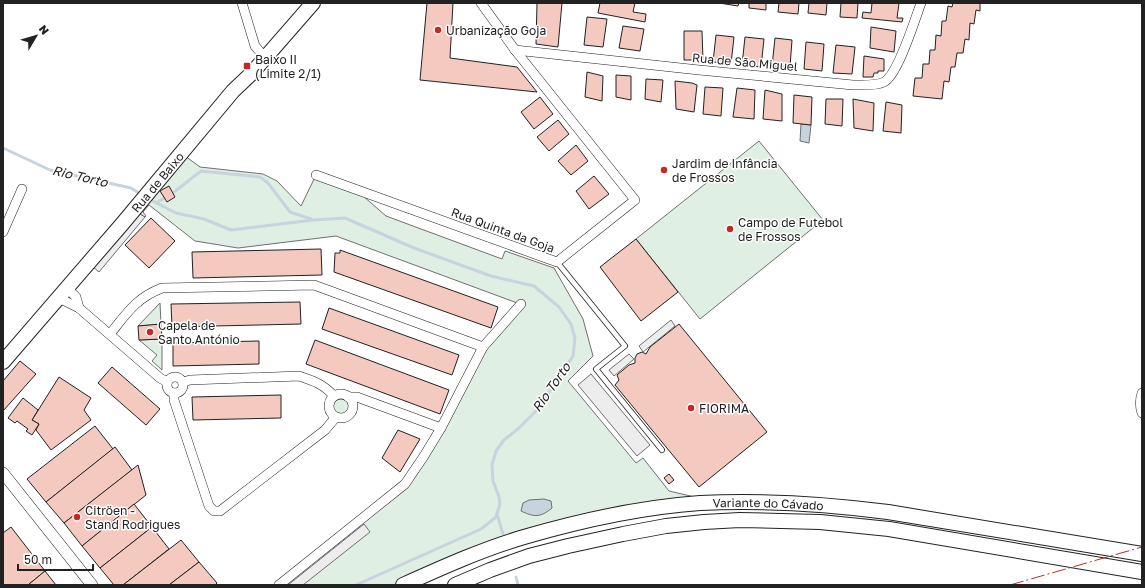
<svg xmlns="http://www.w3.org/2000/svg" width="1145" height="588" viewBox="0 0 1145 588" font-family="'Golos Text',sans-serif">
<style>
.green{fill:#e0efe3;stroke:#6f6f6f}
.parking{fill:#ededed;stroke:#6f6f6f}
.water{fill:#c7d3dd;stroke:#6f6f6f}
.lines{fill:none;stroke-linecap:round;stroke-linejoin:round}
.stream{stroke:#c7d3dd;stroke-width:3}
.building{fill:#f3c9c0;stroke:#222}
.service-casing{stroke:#222;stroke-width:6}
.minor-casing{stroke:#222;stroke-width:10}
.tertiary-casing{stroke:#222;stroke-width:12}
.primary-casing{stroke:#222;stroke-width:16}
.service{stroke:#fff;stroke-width:4.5}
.minor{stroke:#fff;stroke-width:9}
.tertiary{stroke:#fff;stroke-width:11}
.primary{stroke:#fff;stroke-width:14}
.power{stroke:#c62828;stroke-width:1;stroke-dasharray:14 3 2 3;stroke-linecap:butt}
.poi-dot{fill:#c62828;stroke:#fff;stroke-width:1.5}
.labels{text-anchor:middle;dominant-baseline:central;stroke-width:3;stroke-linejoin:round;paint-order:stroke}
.poi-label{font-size:12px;fill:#222;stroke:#fff;text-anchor:start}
.street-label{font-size:12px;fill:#222;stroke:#fff}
.water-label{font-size:13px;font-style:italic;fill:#222;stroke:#fff}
</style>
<rect width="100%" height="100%" fill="#fff"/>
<g class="green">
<path d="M759 141 823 220 700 319 636 239Z"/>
<path d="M181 153 200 167 263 174 277 181 301 206 316 175 355 189 386 216 502 259 505 251 554 268 583 319 593 356 568 381 636 463 643 458 669 491 699 498 563 527 403 585H279L405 484 483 347 520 304 336 236 238 248 195 241 149 205 143 212 146 216 145 217 134 210Z"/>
<path d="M160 303 161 324 138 326Z"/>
<path d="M162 339V370L152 361 157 355 139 340Z"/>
<circle cx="341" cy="407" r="8"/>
</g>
<g class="parking">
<path d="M138 213 145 217 99 272 92 266Z"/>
<path d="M671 320 675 326 643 352 639 346Z"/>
<path d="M629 354 634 359 614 376 609 370Z"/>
<path d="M591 374 650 445 637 456 578 385Z"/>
<path d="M364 524 370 532 303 585H288Z"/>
</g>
<g class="water">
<path d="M801 124 811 125 809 143 800 141Z"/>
<path d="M544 499 551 501 552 508C540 518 534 517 521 511L523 503 529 500Z"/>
</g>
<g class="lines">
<g class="stream">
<path d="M3 148 50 170 131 188 142 195"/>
<path d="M149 199 176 213 204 219 231 230 313 220 345 218 414 248 491 276 534 286 559 307 571 324 575 338 573 356 537 410 519 428 504 440 496 451 492 465 493 481 499 497 500 504 496 517 481 529 356 585"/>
<path d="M156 203 174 192 201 171 260 177 268 183 290 212 311 219"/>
<path d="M497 514 503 534"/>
<path d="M516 577 518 585"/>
</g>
</g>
<g class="building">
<path d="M427 3H453L450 58 517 67 537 92 420 80Z"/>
<path d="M537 3H562L558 47 536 44Z"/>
<path d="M600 3H635L633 12 646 14 645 22 598 13Z"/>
<path d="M719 3H739L738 6Z"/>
<path d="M749 3H766V10L749 8Z"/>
<path d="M779 3H799L798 14 778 12Z"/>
<path d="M809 3H827L826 15 808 13Z"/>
<path d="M841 3H858L857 18 840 17Z"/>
<path d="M872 3H899L897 18H903L902 22 862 18 863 12 871 13Z"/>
<path d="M953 3H980V11L976 10 974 24 970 23 969 40 965 39 963 53H957L955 67H951L949 82 944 81 942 99 913 96 915 78H922L923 64H929L930 50H935L936 35 941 36 942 21H946L948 6 952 7Z"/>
<path d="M587 17 607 19 603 47 584 45Z"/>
<path d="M623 26 644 29 640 51 619 48Z"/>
<path d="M871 27 896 31 894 52 870 48Z"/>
<path d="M684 31H702L703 60H684Z"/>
<path d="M716 35 734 37 731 64 713 62Z"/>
<path d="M745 37 764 39 761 67 742 65Z"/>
<path d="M775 38 792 40 790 67 772 66Z"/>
<path d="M806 42 824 44 822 71 804 69Z"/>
<path d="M836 45 855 47 852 74 833 73Z"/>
<path d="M864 56 884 59V71H878V73H874L873 77H863Z"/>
<path d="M587 72 603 76 602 101 585 97Z"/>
<path d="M616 75 631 76V100L616 97Z"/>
<path d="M646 79 663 80 661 102 645 99Z"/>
<path d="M675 81 692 83 697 85 694 112 676 109Z"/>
<path d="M705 87 723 88 721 116 703 114Z"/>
<path d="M737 88 755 90 754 119 733 117Z"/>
<path d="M765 90 782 94V121L763 119Z"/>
<path d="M794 95 812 97 811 125 793 123Z"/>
<path d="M540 97 553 114 534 129 521 112Z"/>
<path d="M826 99H843L842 126 825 124Z"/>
<path d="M853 99 874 103 873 131 854 128Z"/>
<path d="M886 102 902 105 901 133 883 131Z"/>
<path d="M558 120 569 134 549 151 537 137Z"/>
<path d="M576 145 588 161 571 175 558 161Z"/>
<path d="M594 176 609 194 589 209 576 191Z"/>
<path d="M169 186 175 197 167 202 160 191Z"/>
<path d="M151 218 175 241 149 268 125 245Z"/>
<path d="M636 239 678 292 641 321 600 267Z"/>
<path d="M321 249 322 275 193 278 192 252Z"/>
<path d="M340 250 498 307 491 328 334 272 335 253H340Z"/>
<path d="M300 302 301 324 172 327 171 304Z"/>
<path d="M329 308 459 355 452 375 322 329Z"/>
<path d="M161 324 162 339 139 340 138 326Z"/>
<path d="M679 324 767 432 699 487 615 385 619 380 617 375 629 365 635 363V358L637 354 642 352 646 354 650 347Z"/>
<path d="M315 340 449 390 440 414 306 364Z"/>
<path d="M259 341V364L173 366V343Z"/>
<path d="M20 361 36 374 3 411V381Z"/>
<path d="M112 367 160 409 146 425 98 383Z"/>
<path d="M59 377 91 398 84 410 91 420 51 450 36 430 39 424 32 420Z"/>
<path d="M281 395V418L193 420 192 397Z"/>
<path d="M23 398 38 410 32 420 39 424 32 435 26 431 28 429 17 421 15 423 8 418Z"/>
<path d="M95 426 113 449 46 502 27 479Z"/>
<path d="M398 430 420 439 400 472 382 458Z"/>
<path d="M115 447 132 470 64 523 46 502Z"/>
<path d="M138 465 146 495 82 546 64 523Z"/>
<path d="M669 474 674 480 669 484 664 478Z"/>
<path d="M134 504 152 527 100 568 82 546Z"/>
<path d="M11 527 45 571 28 585H3V533Z"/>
<path d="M152 527 169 549 123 585H114L100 568Z"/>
<path d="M181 540 199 562 169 585H123Z"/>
<path d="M199 562 217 583 215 585H169Z"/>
<path d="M45 571 56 585H28Z"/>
</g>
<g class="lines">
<defs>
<path id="service" d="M557 262 625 346 596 369 662 450"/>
<g id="minor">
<path d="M242 3 255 46 265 58"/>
<path d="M515 50 699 70 853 85C861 85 877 86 884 82 898 75 915 19 921 3"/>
<path d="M316 175 557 262 635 200 515 50 481 3"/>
<path d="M3 232 22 189"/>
<path d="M67 288 76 297 79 308"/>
<path d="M59 298 79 308 160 378 167 382"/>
<path d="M110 334C127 313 136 298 162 288L314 285 483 347"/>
<circle cx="175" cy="385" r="8"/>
<path d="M183 382 190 380 299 376C314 381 323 384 334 396"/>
<path d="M174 393V400L209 506 214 511H220L325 430 336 417"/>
<path d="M1142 393C1140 399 1140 407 1142 413"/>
<circle cx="341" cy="406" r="12"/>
<path d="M348 397H357L441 428"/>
<path d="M279 585 405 484 424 456 441 428 483 347 521 304"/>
</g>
<path id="tertiary" d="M3 473 92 585"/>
<g id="primary">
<path id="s1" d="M3 362 123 223 233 91 252 73 313 3"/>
<path id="s2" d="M403 585C443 567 483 549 524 537 579 521 643 507 700 503 762 500 826 504 888 512L1142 554"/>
<path d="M455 585 490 570 529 556 568 546 623 534 666 526 704 522 740 520 820 522 889 529 1142 572"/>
</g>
</defs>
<use href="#service" class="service-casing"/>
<use href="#minor" class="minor-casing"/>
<use href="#tertiary" class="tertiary-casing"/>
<use href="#primary" class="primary-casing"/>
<use href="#service" class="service"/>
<use href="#minor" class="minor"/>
<use href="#tertiary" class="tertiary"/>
<use href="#primary" class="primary"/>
<path class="power" d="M1010 585 1142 547"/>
</g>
<g class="poi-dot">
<circle cx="438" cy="30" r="4"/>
<rect x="243" y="62" width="8" height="8" rx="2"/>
<circle cx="664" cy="170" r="4"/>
<circle cx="730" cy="229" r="4"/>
<circle cx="150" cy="332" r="4"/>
<circle cx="691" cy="408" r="4"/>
<circle cx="77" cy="517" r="4"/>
</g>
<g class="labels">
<g class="poi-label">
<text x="446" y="30">Urbanização Goja</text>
<text x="255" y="59">Baixo II<tspan x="255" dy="14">(Limite 2/1)</tspan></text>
<text x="672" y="163">Jardim de Infância<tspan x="672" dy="14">de Frossos</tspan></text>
<text x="738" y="222">Campo de Futebol<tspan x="738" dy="14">de Frossos</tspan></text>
<text x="158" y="325">Capela de<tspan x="158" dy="14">Santo António</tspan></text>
<text x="699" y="408">FIORIMA</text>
<text x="85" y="510">Citröen -<tspan x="85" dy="14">Stand Rodrigues</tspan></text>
</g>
<g class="street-label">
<text transform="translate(745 62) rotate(5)">Rua de São Miguel</text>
<text stroke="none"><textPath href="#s1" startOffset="237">Rua de Baixo</textPath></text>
<text transform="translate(503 230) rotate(20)">Rua Quinta da Goja</text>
<text stroke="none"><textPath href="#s2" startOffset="378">Variante do Cávado</textPath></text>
</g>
<g class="water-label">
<text transform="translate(80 176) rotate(13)">Rio Torto</text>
<text transform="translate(551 387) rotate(-55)">Rio Torto</text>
</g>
</g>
<rect width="1145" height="588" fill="none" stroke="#222222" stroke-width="8"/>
<g transform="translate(36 36) rotate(52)" stroke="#ffffff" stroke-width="3" paint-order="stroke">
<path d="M0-3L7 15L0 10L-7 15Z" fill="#222222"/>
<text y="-6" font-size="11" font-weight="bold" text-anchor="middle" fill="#222222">N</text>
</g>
<path d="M18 564v6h75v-6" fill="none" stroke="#222222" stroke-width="2"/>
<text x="24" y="564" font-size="12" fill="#222222" stroke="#ffffff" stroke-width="3" paint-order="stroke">50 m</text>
</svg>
